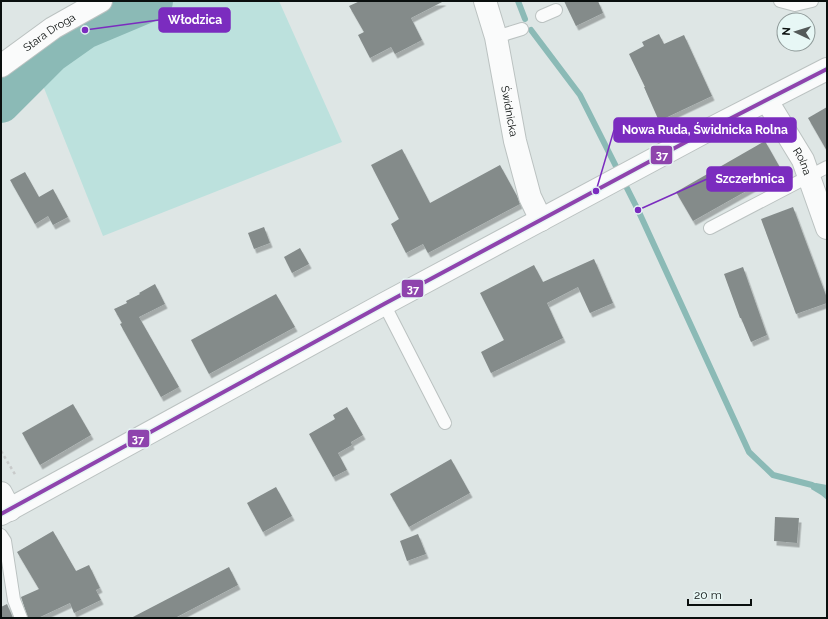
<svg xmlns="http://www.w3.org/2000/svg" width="828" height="619" viewBox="0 0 828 619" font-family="Raleway,sans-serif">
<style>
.green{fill:#bce1dd}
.water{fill:#8bbab6}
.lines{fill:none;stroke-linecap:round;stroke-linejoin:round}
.stream{stroke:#8bbab6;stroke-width:6}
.river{stroke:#8bbab6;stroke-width:38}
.building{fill:#848b8a;filter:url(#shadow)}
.service-casing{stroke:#bbc2c1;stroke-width:14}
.minor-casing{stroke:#bbc2c1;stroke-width:24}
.tertiary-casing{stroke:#bbc2c1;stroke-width:24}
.path{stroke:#c8caca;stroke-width:2.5;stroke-dasharray:3 3;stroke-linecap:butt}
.service{stroke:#fafbfb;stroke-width:12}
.minor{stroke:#fafbfb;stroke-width:22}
.tertiary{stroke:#fafbfb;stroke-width:22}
.bus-1-casing{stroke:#e7f7f5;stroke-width:7}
.bus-1{stroke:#8e44ad;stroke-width:4}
.labels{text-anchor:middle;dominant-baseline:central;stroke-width:4;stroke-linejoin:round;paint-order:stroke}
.street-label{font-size:11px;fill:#0a0f0e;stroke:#e7f7f5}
.leader{fill:none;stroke:#7b2cbf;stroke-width:1.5}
.callout-dot{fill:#7b2cbf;stroke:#e7f7f5;stroke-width:1.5}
.callout{fill:#7b2cbf;stroke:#7b2cbf;stroke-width:1.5}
.callout-label{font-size:12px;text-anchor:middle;font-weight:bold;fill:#fff}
.line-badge{stroke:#e7f7f5;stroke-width:1.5}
.badge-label{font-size:11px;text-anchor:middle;font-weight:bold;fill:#fff}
</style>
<defs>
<filter id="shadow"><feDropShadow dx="2.5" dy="4.5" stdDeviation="0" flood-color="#0004"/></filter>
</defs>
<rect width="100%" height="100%" fill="#dee6e5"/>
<path class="green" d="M154 1H279L342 142 103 236 42 83 51 54 85 30Z"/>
<path class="water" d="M816 483 827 485V500L821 495 811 489 812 485Z"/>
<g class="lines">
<g class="stream">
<path d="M518 1 525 19"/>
<path d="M531 30 580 95 638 210 749 452 773 475 812 485 827 492"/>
</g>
<path class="river" d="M1 104 51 54 85 30 154 1"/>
</g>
<g class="building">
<path d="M360 1H444L411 18 422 40 395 54 391 47 370 58 358 35 364 32 349 6Z"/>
<path d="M564 1H598L603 13 576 26Z"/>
<path d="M659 34 664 44 684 35 712 96 659 121 644 87H645L629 54 644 46 642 42Z"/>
<path d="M827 107V151L808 118Z"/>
<path d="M765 141 782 171 693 221 676 192Z"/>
<path d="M402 149 430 203 500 165 517 196 520 204 428 253 423 244 406 253 391 224 399 219 371 165Z"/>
<path d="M25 172 39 197 53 189 68 217 53 225 48 216 35 224 10 180Z"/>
<path d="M793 207 827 298V303L796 314 761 219Z"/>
<path d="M264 227 270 243 254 249 248 233Z"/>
<path d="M300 248 309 264 292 273 284 257Z"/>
<path d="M594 259 613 303 590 313 578 287 547 303 563 338 491 373 481 352 504 340 480 293 534 265 543 282Z"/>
<path d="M743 267 767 335 751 342 741 318H740L724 274Z"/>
<path d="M155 284 165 304 139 317 179 387 161 397 120 324 122 323 114 309 127 303 126 301 140 294 139 293Z"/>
<path d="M276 294 295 327 209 374 191 340Z"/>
<path d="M73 404 91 435 40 465 22 433Z"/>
<path d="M347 407 363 435 351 442 352 445 338 453 347 470 333 477 309 434 335 419 333 415Z"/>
<path d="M451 459 470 493 409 527 390 494Z"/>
<path d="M276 487 292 516 263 532 247 503Z"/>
<path d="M775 517 799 518 797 543 774 541Z"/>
<path d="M53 531 76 571 89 565 100 588 96 590 101 600 74 613 70 603 38 618H28L21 597 39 589 17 552Z"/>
<path d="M418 534 426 554 407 561 400 541Z"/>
<path d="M229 567 238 585 175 618H131Z"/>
<path d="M7 604 13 618H1V607Z"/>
</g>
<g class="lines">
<defs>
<g id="service">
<path d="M780 1 795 5 812 1"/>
<path d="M542 16 556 10"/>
<path d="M496 37 522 29"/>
<path d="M710 228 827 167"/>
<path d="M384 304 445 423"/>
<path d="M1 535 5 541 14 600 21 618"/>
</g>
<g id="minor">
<path id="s1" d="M485 1 496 37 515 141 530 197 541 220"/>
<path id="s2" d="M1 66 53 28 101 1"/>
<path id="s3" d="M767 101 803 160 827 228"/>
<path d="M1 493 10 510"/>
</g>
<path id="tertiary" d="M1 514 384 304 712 128 827 69"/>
</defs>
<use href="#service" class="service-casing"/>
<use href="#minor" class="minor-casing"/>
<use href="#tertiary" class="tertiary-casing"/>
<path class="path" d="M1 451 16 476"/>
<use href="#service" class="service"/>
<use href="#minor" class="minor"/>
<use href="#tertiary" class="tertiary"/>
<defs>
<path id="bus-1" d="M1 514 384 304 712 128 827 69"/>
</defs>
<use href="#bus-1" class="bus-1-casing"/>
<use href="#bus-1" class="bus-1"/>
</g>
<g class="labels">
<g class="street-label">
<text stroke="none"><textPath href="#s2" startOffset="59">Stara Droga</textPath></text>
<text stroke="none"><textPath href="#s1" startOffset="113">Świdnicka</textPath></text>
<text stroke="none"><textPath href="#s3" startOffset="70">Rolna</textPath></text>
</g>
</g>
<path class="leader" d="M85 30L159 20M596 191L614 130M638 210L707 179"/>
<g class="callout-dot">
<circle cx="85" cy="30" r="4"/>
<circle cx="596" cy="191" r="4"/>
<circle cx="638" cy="210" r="4"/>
</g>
<g class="callout">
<rect x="159" y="8" width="71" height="24" rx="4"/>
<rect x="614" y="118" width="182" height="24" rx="4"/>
<rect x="707" y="167" width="85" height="24" rx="4"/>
</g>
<g class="callout-label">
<text x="195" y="24">Włodzica</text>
<text x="705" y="134">Nowa Ruda, Świdnicka Rolna</text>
<text x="750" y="183">Szczerbnica</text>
</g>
<g class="line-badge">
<rect x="650" y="145" width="23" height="20" rx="4" fill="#8e44ad"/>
<rect x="401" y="279" width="23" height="19" rx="4" fill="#8e44ad"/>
<rect x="127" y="429" width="23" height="19" rx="4" fill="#8e44ad"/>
</g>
<g class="badge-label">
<text x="662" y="159">37</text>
<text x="413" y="293">37</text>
<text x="138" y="443">37</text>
</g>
<rect width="828" height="619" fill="none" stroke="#0a0f0e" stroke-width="4"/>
<g transform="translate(796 32) rotate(274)"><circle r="19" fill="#e7f7f5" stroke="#8f9a99"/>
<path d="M0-3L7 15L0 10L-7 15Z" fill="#545a59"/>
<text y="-6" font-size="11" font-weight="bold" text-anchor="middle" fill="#0a0f0e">N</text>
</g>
<path d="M688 599v6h63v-6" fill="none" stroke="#0a0f0e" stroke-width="2"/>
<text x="694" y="599" font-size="12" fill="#0a0f0e" stroke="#e7f7f5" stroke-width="3" paint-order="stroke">20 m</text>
</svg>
